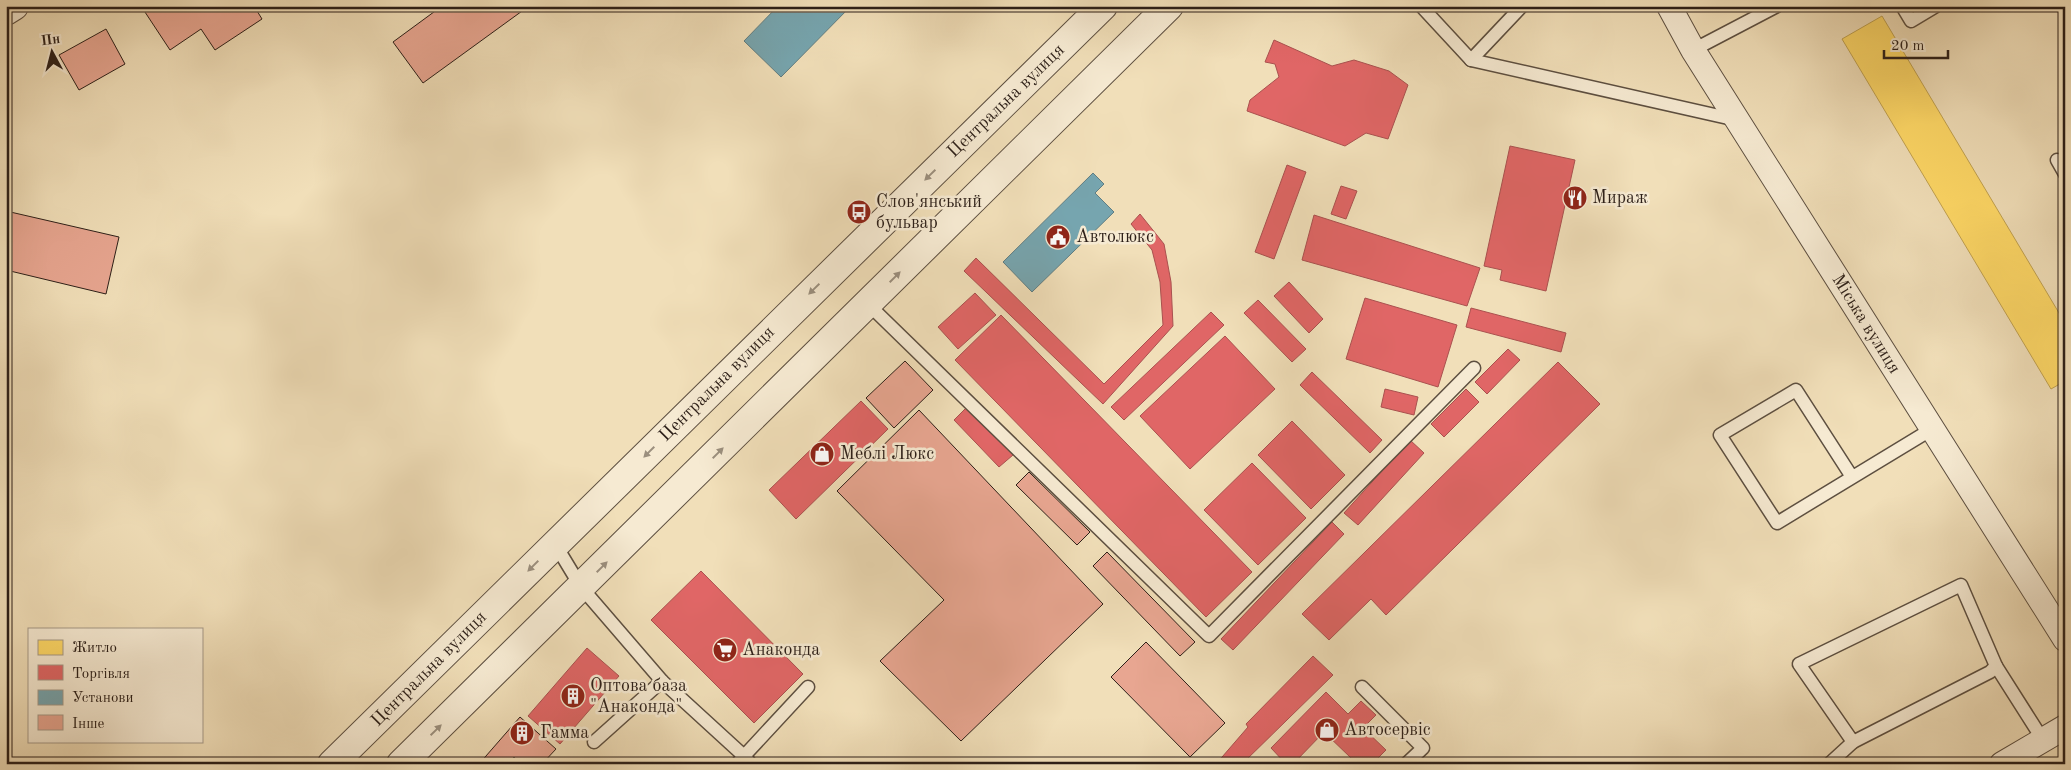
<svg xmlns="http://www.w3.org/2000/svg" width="2071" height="770" viewBox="0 0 2071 770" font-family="'Old Standard TT',serif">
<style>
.homes{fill:#ffd966;stroke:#c0a14f}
.shops{fill:#e06666;stroke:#aa514f}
.public{fill:#76a5af;stroke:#607d82}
.building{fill:#e8a691;stroke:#2c1f18}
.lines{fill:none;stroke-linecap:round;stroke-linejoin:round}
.service-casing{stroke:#5d4f40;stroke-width:15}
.minor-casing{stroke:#5d4f40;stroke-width:26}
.tertiary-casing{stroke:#5d4f40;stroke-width:30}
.service{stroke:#f6ead2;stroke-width:12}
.minor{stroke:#f6ead2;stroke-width:24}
.tertiary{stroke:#f6ead2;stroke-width:28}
.oneway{fill:#9b8f7e}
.labels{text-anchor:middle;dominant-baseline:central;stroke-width:5;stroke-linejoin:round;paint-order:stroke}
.street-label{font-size:18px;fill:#2c1f18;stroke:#f6ead2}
.poi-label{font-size:18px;fill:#2c1f18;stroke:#f6ead2;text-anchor:start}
</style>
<rect width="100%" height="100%" fill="#f1dfb9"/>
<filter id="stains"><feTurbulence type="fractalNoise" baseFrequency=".004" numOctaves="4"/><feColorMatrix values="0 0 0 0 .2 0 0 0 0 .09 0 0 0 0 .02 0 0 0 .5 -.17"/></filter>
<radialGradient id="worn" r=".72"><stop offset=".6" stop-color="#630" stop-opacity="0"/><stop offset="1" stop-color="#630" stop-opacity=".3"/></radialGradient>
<path class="homes" d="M1882 16 2065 323V381L2051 389 1842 39Z"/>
<g class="shops">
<path d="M1274 40 1332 66 1354 60 1389 71 1408 85 1388 139 1366 133 1345 146 1247 111 1250 100 1279 77 1275 64 1265 62Z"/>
<path d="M1510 146 1575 160 1546 291 1500 280 1502 270 1484 266Z"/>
<path d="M1287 165 1306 172 1274 259 1255 252Z"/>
<path d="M1341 186 1357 191 1346 219 1331 214Z"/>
<path d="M1140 214 1164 244 1171 282 1173 326 1103 404 964 271 976 258 1104 384 1163 325 1160 282 1152 250 1131 224Z"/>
<path d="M1314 215 1480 268 1467 306 1302 260Z"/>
<path d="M1289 282 1323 319 1309 333 1274 296Z"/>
<path d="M975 293 996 315 958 349 938 327Z"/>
<path d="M1365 298 1457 325 1438 387 1346 359Z"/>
<path d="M1258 300 1306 349 1292 362 1244 313Z"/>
<path d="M1471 308 1566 333 1561 352 1466 327Z"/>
<path d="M1211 312 1224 325 1124 420 1111 407Z"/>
<path d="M1001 315 1252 572 1206 617 955 360Z"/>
<path d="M1225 336 1275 389 1190 469 1140 416Z"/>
<path d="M1508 349 1520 360 1487 394 1475 382Z"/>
<path d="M1558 362 1600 404 1386 615 1371 599 1329 640 1302 614Z"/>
<path d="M1312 372 1382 440 1370 453 1300 385Z"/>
<path d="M1385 389 1418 397 1414 415 1381 407Z"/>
<path d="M1466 389 1479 402 1444 437 1431 424Z"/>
<path d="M861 401 888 429 796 519 769 490Z"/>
<path d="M967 407 1013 455 999 467 954 420Z"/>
<path d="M1292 421 1345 475 1311 509 1258 455Z"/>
<path d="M1410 440 1424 453 1358 525 1344 513Z"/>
<path d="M1252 463 1306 518 1258 565 1204 510Z"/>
<path d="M1332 522 1344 534 1233 650 1221 639Z"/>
<path d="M701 571 803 674 754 723 651 620Z"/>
<path d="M587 648 619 676 560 744 528 716Z"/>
<path d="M1313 656 1333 675 1242 764H1216L1248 727 1246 724Z"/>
<path d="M1326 692 1348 714 1361 701 1376 715 1363 728 1386 750 1372 764H1345L1351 758 1324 732 1293 764H1286L1271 748Z"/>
</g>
<g class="public">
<path d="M778 6H851L781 77 744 41Z"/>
<path d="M1093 173 1104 184 1095 193 1114 212 1032 292 1003 262Z"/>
</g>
<g class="building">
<path d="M141 6H254L262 19 215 50 201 29 170 50Z"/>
<path d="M442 6H529L423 83 393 42Z"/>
<path d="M106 29 125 64 79 90 59 55Z"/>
<path d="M6 211 119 237 106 294 6 270Z"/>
<path d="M905 361 933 390 894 428 866 398Z"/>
<path d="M919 410 1103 604 961 741 880 661 944 600 837 491Z"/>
<path d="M1029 472 1090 532 1077 545 1016 485Z"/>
<path d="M1107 552 1195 642 1180 656 1093 566Z"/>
<path d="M1146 642 1225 723 1190 757 1111 677Z"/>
<path d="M520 717 556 749 542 764H521L514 757 508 764H479Z"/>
</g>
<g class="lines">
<defs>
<g id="service">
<path d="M1421 6 1471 60 1522 6"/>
<path d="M1902 6 1911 21 1936 6"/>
<path d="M1693 50 1777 6"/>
<path d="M1471 60 1737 120"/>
<path d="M2057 160 2065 174"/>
<path d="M868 304 1209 636 1474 368"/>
<path d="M1852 477 1796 390 1720 435 1777 523 1932 429"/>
<path d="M555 544 581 587 662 681"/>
<path d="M1961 585 1996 666 1990 672 1853 742 1799 664Z"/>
<path d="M1996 666 2043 740"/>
<path d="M1362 687 1423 748 1406 764"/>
<path d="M594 742 662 681 744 756 737 764"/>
<path d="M751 764 744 756 808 687"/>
<path d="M1829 764 1853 742"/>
</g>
<g id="minor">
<path d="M1669 6 1693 50 2065 639"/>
<path d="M2002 764 2065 727"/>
</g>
<g id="tertiary">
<path d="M6 11 14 6"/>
<path d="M332 764 1103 6"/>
<path d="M401 764 1169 6"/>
</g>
</defs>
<use href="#service" class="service-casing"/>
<use href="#minor" class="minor-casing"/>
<use href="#tertiary" class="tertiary-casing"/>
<use href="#service" class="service"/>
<use href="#minor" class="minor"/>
<use href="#tertiary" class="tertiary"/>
</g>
<defs><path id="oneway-solid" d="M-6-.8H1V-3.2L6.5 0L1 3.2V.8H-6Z" transform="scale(1.25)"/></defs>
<g class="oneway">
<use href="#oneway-solid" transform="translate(930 175) rotate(136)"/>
<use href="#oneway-solid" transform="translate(895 277) rotate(-45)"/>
<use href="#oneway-solid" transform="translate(814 289) rotate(136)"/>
<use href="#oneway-solid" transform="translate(649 452) rotate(135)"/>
<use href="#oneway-solid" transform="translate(718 453) rotate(-45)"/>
<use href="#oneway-solid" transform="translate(533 566) rotate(135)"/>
<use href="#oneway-solid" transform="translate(602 567) rotate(-45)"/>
<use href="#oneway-solid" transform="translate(436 730) rotate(-44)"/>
</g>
<defs>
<symbol id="restaurant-disc" viewBox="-11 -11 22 22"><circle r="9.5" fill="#8f2418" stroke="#f6ead2"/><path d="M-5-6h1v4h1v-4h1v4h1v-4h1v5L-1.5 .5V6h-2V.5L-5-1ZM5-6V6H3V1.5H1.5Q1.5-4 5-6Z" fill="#fff"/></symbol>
<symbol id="bus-disc" viewBox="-11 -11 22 22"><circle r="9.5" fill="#8f2418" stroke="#f6ead2"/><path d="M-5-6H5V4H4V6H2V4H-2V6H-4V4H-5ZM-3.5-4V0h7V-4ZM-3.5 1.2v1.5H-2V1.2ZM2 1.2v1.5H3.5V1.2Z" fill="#fff"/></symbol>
<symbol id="civic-disc" viewBox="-11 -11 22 22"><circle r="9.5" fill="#8f2418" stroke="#f6ead2"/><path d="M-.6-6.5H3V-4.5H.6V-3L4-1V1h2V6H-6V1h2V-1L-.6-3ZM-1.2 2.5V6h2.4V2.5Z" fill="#fff"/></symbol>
<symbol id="shop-disc" viewBox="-11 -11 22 22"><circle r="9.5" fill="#8f2418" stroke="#f6ead2"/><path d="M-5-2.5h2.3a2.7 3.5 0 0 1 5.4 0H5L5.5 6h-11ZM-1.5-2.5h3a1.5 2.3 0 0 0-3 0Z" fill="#fff"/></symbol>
<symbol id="supermarket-disc" viewBox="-11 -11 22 22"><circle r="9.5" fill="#8f2418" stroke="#f6ead2"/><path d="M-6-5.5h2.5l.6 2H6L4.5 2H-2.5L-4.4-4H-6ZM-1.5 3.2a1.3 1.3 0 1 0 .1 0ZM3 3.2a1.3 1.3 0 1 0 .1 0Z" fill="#fff"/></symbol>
<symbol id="building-disc" viewBox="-11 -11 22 22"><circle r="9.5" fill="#8f2418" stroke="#f6ead2"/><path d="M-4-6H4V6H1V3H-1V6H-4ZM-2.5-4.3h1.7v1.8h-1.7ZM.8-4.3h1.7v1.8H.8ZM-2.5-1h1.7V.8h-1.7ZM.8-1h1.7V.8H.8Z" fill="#fff"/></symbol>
</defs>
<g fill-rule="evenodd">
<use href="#restaurant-disc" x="1561" y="184" width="28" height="28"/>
<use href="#bus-disc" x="845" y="198" width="28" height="28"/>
<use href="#civic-disc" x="1044" y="223" width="28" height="28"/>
<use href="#shop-disc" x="808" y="440" width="28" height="28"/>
<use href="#supermarket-disc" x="711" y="636" width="28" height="28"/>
<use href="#building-disc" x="559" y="682" width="28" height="28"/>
<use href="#shop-disc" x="1313" y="716" width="28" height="28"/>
<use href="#building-disc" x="508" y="719" width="28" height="28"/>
</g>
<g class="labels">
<g class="street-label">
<text transform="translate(1006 101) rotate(-44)">Центральна вулиця</text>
<text transform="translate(1866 324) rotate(58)">Міська вулиця</text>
<text transform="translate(717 384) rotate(-45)">Центральна вулиця</text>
<text transform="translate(429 669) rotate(-45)">Центральна вулиця</text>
</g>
<g class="poi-label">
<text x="1592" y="198">Мираж</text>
<text x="876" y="202">Слов'янський<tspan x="876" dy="21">бульвар</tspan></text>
<text x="1076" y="237">Автолюкс</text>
<text x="840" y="454">Меблі Люкс</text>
<text x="742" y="650">Анаконда</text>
<text x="590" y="686">Оптова база<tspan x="590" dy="21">"Анаконда"</tspan></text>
<text x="1344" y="730">Автосервіс</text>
<text x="540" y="733">Гамма</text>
</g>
</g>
<rect width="2071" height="770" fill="none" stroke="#f1dfb9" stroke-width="25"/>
<rect x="8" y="8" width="2056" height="755" fill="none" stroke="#2c1f18" stroke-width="2.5"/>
<rect x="12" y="12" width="2046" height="745" fill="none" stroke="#2c1f18"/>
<rect x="28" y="628" width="175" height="115" fill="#f6ead2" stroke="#a59988"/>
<rect x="38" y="640" width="25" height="15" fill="#ffd966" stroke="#a59988"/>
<text x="72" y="652" font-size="15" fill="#2c1f18">Житло</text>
<rect x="38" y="665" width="25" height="15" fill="#e06666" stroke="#a59988"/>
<text x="72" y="678" font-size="15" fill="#2c1f18">Торгівля</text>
<rect x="38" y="690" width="25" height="15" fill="#76a5af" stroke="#a59988"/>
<text x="72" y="702" font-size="15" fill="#2c1f18">Установи</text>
<rect x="38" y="715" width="25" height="15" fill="#e8a691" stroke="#a59988"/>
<text x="72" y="728" font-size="15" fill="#2c1f18">Інше</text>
<g transform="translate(52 52) rotate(353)" stroke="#f6ead2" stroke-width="4" paint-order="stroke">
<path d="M0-4L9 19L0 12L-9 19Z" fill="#2c1f18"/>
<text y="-8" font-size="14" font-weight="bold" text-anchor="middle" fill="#2c1f18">Пн</text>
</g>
<path d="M1884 50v8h64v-8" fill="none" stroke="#2c1f18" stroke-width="2.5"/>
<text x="1891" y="50" font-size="15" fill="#2c1f18" stroke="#f6ead2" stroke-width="4" paint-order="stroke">20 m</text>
<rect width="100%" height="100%" filter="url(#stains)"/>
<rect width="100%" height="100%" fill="url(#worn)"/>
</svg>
